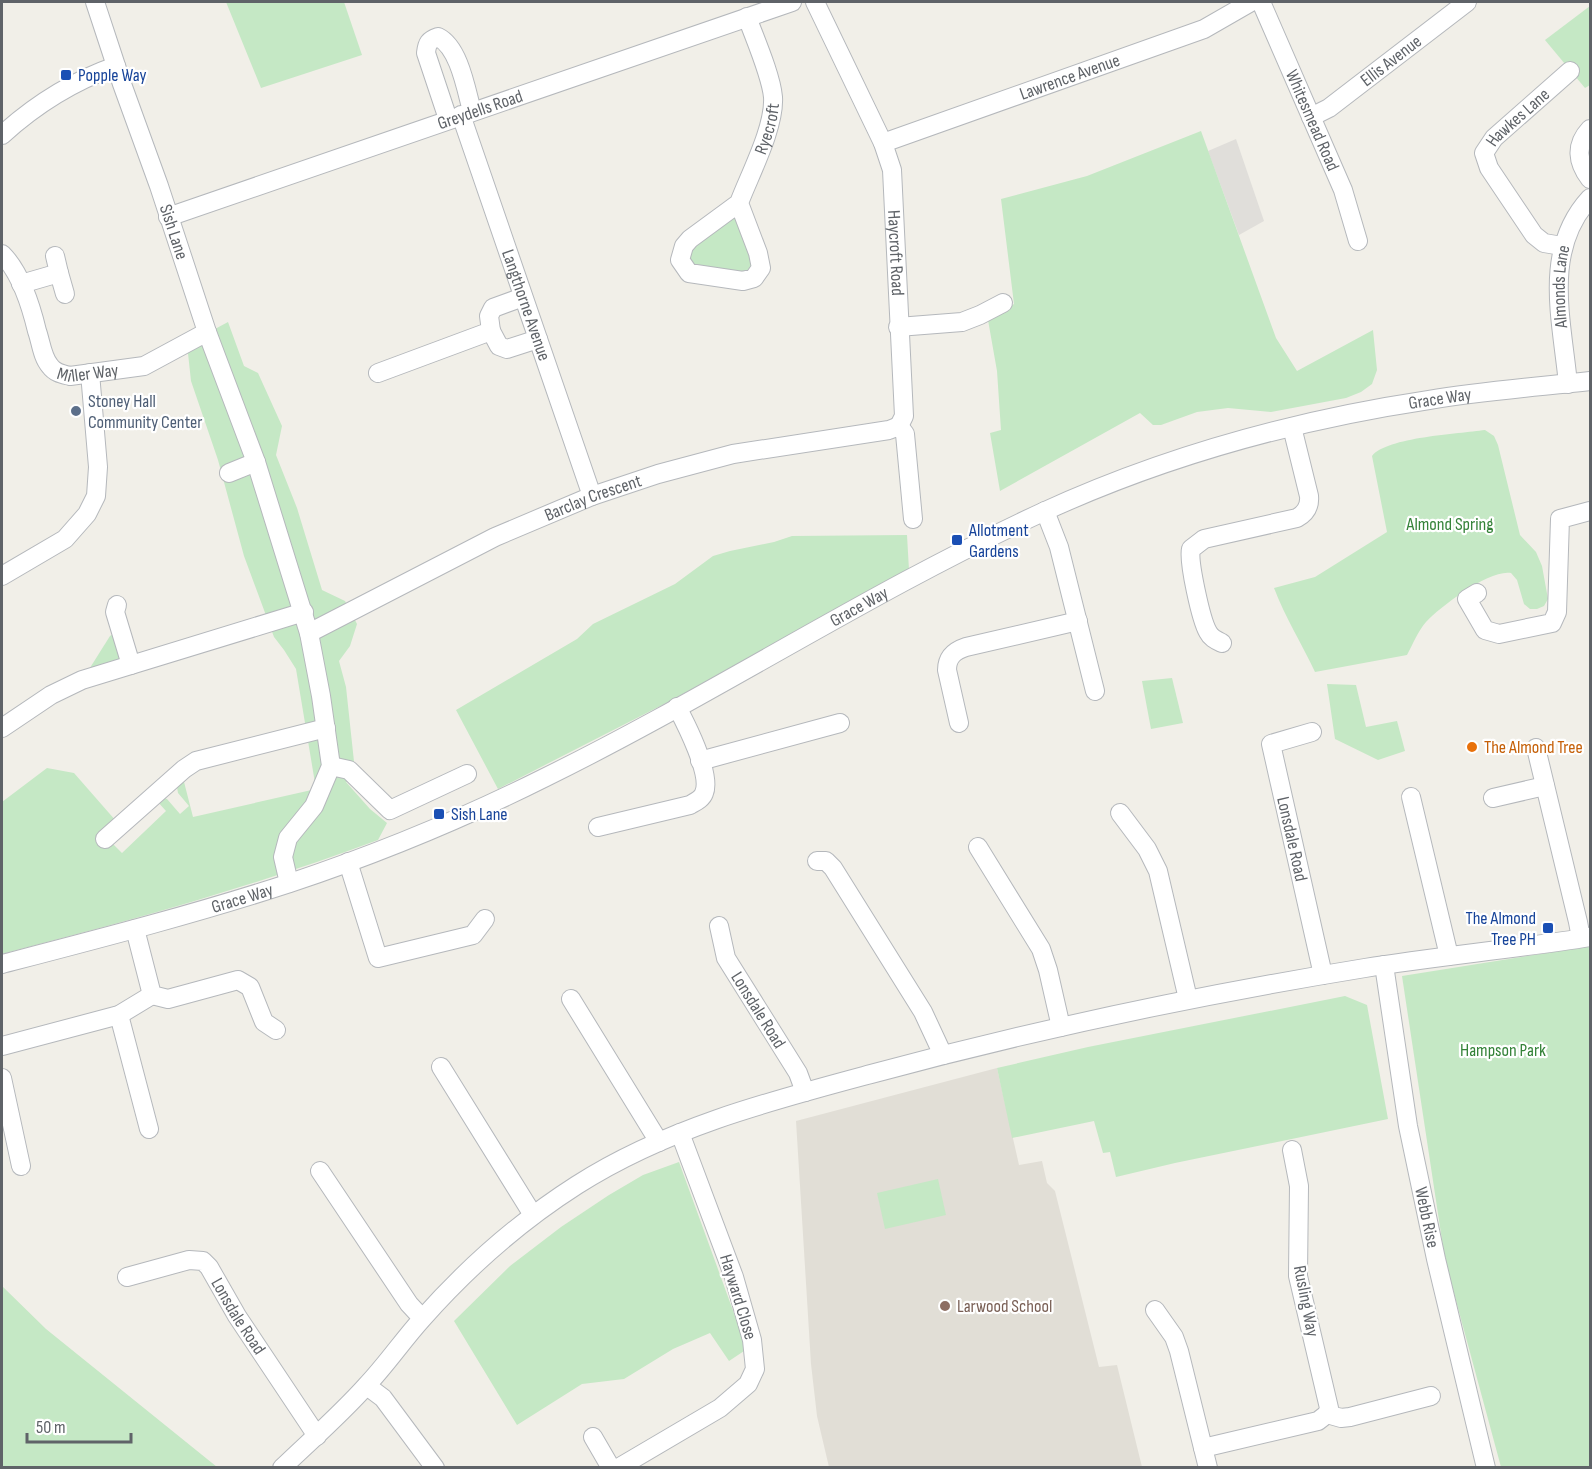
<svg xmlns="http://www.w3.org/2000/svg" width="1592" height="1469" viewBox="0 0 1592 1469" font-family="'Sofia Sans Condensed',sans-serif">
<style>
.industrial{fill:#e0deda}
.education{fill:#e1ded6}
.green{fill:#c5e8c5}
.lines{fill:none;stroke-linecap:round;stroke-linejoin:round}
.minor-casing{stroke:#b5b8bc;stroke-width:20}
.minor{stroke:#fff;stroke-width:18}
.transit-dot{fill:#1a4fb4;stroke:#fff;stroke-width:2}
.service-dot{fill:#5c6f8a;stroke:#fff;stroke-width:2}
.food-dot{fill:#e8710a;stroke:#fff;stroke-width:2}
.education-dot{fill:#8d6e63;stroke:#fff;stroke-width:2}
.labels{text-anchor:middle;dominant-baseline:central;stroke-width:4.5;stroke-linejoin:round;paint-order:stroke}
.street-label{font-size:18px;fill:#5f6368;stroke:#fff}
.transit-label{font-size:18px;fill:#164399;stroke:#fff;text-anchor:start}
.service-label{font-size:18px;fill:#4e5e75;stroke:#fff;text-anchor:start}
.park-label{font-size:18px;fill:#348238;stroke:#fff}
.food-label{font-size:18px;fill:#c56008;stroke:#fff;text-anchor:start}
.education-label{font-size:18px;fill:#785e54;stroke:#fff;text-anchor:start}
</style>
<rect width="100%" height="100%" fill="#f1efe8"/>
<path class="industrial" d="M1236 139 1264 221 1239 235 1208 151Z"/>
<path class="education" d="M997 1068 1019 1165 1042 1161 1047 1183 1055 1191 1099 1367 1117 1365 1142 1467H829L817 1416 811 1364 796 1121Z"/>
<g class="green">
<path d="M226 2H344L362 55 261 88Z"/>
<path d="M1590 6V85L1585 88 1545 40Z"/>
<path d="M1201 131 1276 338 1297 371 1373 330 1377 370 1372 384 1361 392 1346 398 1271 412 1228 408 1197 412 1161 425H1153L1140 413 1000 491 990 433 1001 430 997 371 988 320 1014 304 1001 199 1087 176Z"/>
<path d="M737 217 755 262 748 274 694 269 686 252 719 224Z"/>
<path d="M228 322 244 366 258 373 282 426 276 455 297 508 322 590 345 601 357 624 350 646 339 661 346 687 356 780 346 782 370 809 387 823 378 840C255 886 129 921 2 954V802L47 768 74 773 116 821 111 842 122 853 166 811 157 801 164 798 167 799 180 814 189 806 178 793 177 787 183 778 193 817 316 789 296 669 284 650 274 637 244 556 218 460 191 381 187 344Z"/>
<path d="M1485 430 1494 436 1498 445 1520 535 1536 552 1542 566 1548 599 1544 606 1537 609H1530L1524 604 1517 580 1511 573C1490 569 1441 606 1426 622 1418 631 1413 644 1407 655L1315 672C1302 644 1285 617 1274 588L1315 577 1387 532 1372 456C1387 437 1458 434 1485 430Z"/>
<path d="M907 535 909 570 672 700 498 789 456 710 577 639 593 624 675 584 713 556 730 551 774 542 792 536Z"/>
<path d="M116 632 121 658 119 661 88 671 110 636Z"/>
<path d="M1172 678 1183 723 1151 729 1142 681Z"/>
<path d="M1327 684 1356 685 1366 727 1397 721 1405 751 1378 760 1335 739Z"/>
<path d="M1590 946V1467H1501L1445 1260 1402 976Z"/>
<path d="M1345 996 1367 1005 1388 1119 1175 1163 1116 1177 1110 1152 1103 1153 1094 1121 1012 1138 997 1068 1088 1047Z"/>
<path d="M679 1162 747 1349 729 1361 710 1333 673 1349 624 1379 582 1384 517 1425 454 1321 510 1266 561 1227 609 1195 643 1175Z"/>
<path d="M938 1179 946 1215 885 1229 877 1193Z"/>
<path d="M2 1286 46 1329 217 1467H2Z"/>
</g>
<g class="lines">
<defs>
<g id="minor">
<path id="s1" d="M95 2 122 84 159 186 207 332 256 462 309 633 321 696 331 766 314 806 288 838 283 857 289 883"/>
<path id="s2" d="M815 2 883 143 892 170 904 416 899 426"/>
<path id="s3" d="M1261 2 1343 190 1358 241"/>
<path id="s4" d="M461 115 592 496"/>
<path id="s5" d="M1311 117 1329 108 1467 2"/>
<path d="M448 119 426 53C427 43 429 40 438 37 459 47 466 89 472 111"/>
<path d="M1590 129C1575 145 1577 162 1590 179"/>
<path d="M2 135C35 105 73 81 116 66"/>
<path id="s6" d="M883 143 1204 29 1251 2"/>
<path id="s7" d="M739 203 690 239 684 246 680 260 689 273 743 281 754 278 761 268 758 253 739 203C750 174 775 127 773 97 771 75 755 39 747 17"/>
<path id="s8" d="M168 217 792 2"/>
<path id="s9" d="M1562 246 1544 243 1534 235 1489 168 1484 153 1494 138 1570 71"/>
<path id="s10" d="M2 254C21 273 31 306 37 331 41 342 42 357 50 366 55 373 62 374 70 376L144 366 207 332"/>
<path d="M59 273 65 294"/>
<path d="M21 284 59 273 55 256"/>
<path d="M898 327 962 322 980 315 1003 303"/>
<path d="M491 331 499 346 507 349 538 339"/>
<path d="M378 373 491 331 489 316 493 308 523 297"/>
<path id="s11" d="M1568 384C1562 320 1542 250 1590 198"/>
<path d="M899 426 905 434 913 519"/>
<path d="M229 473 256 462"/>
<path d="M1045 511 1059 547 1095 691"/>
<path d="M2 576 65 539 87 514 96 496 98 467 90 373"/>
<path d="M1477 593 1467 599 1485 630 1499 634 1552 623 1557 612 1560 519 1590 511"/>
<path d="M117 605 115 612 131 665"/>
<path id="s12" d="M309 633 495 537 592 496 658 474 733 454 889 430 899 426"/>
<path d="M1222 643C1216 640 1211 638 1208 632 1201 620 1188 561 1191 549L1204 539 1297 518C1306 513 1310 506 1309 496L1292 427"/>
<path d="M959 723 947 670C947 657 954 651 966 647L1078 621"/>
<path d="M2 728 51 695 82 680 304 612"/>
<path id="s13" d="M1312 732 1271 744 1323 975"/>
<path d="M1536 748 1578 922 1581 938"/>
<path d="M700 761 840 723"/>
<path d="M331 766 349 770 390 810 467 774"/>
<path d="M1411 797 1449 956"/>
<path d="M1493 798 1545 786"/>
<path d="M1120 813 1147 849 1158 871 1188 999"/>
<path d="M598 827 690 805C695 802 702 799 704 793 712 775 686 724 677 707"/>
<path d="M105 839 184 769 196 761 326 728"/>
<path d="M978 847 1041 949 1048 970 1061 1027"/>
<path d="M817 861H826L833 868 923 1012 943 1055"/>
<path d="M348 862 378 958 473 935 485 919"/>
<path id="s14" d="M719 926 726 958 798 1073 805 1092"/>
<path d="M135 929 152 995 168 999 238 980 250 987 264 1022 276 1030"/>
<path id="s15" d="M2 964C98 939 195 914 290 883 377 854 462 819 544 778 713 695 871 591 1043 512 1165 456 1296 420 1429 400 1482 391 1536 387 1590 381"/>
<path id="s16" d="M1384 965 1408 1126 1436 1259 1486 1468"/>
<path d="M571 999 659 1142"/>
<path d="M119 1015 149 1129"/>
<path d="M2 1046 119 1015 152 995"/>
<path d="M441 1067 533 1215"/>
<path d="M2 1078 21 1166"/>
<path d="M320 1171 409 1304 422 1318"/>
<path id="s17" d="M127 1277 189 1260 203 1261 209 1267 237 1316 317 1436"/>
<path d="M1155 1310 1174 1337 1179 1351 1208 1468"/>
<path d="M367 1386 383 1398 435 1468"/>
<path d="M1327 1414 1341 1418 1350 1417 1431 1396"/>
<path d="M593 1437 611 1468"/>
<path d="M1203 1448 1318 1421 1327 1414 1329 1408 1298 1276 1299 1186 1292 1150"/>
<path d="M282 1468C310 1441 340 1415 366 1386 386 1365 403 1340 422 1319 468 1267 519 1222 577 1185 666 1128 770 1101 871 1074 1034 1030 1199 995 1365 968 1440 956 1516 949 1590 937"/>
<path d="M618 1468 720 1408 748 1384 755 1369 752 1340 734 1277 680 1133"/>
</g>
</defs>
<use href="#minor" class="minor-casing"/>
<use href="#minor" class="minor"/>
</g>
<g class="transit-dot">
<rect x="60" y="69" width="12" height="12" rx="3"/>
<rect x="951" y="534" width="12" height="12" rx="3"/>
<rect x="433" y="808" width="12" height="12" rx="3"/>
<rect x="1542" y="922" width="12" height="12" rx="3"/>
</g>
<circle class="service-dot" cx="76" cy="411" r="6"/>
<circle class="food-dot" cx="1472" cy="747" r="6"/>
<circle class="education-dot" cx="945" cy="1306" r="6"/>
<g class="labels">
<g class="street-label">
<text stroke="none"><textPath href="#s5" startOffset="98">Ellis Avenue</textPath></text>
<text stroke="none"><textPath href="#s6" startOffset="198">Lawrence Avenue</textPath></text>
<text stroke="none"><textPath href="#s8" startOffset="330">Greydells Road</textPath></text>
<text stroke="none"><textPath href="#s9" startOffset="177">Hawkes Lane</textPath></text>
<text stroke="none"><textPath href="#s3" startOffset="129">Whitesmead Road</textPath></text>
<text stroke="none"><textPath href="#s7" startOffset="327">Ryecroft</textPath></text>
<text stroke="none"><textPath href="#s1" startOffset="243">Sish Lane</textPath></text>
<text stroke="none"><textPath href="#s2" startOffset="268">Haycroft Road</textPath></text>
<text stroke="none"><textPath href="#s11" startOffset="98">Almonds Lane</textPath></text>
<text stroke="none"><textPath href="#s4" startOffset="201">Langthorne Avenue</textPath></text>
<text stroke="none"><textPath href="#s10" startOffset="164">Miller Way</textPath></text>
<text stroke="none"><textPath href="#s15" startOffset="1554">Grace Way</textPath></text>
<text stroke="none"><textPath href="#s12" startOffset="315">Barclay Crescent</textPath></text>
<text stroke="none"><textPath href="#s15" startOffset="933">Grace Way</textPath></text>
<text stroke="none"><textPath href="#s13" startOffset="140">Lonsdale Road</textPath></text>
<text stroke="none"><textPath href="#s15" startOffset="249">Grace Way</textPath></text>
<text stroke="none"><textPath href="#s14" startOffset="94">Lonsdale Road</textPath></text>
<text stroke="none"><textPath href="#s16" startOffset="256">Webb Rise</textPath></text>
<text transform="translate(738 1297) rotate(73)">Hayward Close</text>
<text transform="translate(1306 1301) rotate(79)">Rusling Way</text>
<text stroke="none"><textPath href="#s17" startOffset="144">Lonsdale Road</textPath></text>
</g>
<g class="transit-label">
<text x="78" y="75">Popple Way</text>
<text x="969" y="530">Allotment<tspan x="969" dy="21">Gardens</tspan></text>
<text x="451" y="814">Sish Lane</text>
<text x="1536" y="918" text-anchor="end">The Almond<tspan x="1536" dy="21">Tree PH</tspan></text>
</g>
<g class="service-label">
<text x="88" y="401">Stoney Hall<tspan x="88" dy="21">Community Center</tspan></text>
</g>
<g class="park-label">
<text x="1450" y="524">Almond Spring</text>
<text x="1503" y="1050">Hampson Park</text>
</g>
<g class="food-label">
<text x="1484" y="747">The Almond Tree</text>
</g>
<g class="education-label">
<text x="957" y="1306">Larwood School</text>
</g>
</g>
<rect width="1592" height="1469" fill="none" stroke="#5f6368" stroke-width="6"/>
<path d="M27 1433v9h104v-9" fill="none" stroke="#5f6368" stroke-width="3"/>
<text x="36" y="1433" font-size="18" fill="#5f6368" stroke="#ffffff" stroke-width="4.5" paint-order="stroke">50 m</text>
</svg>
